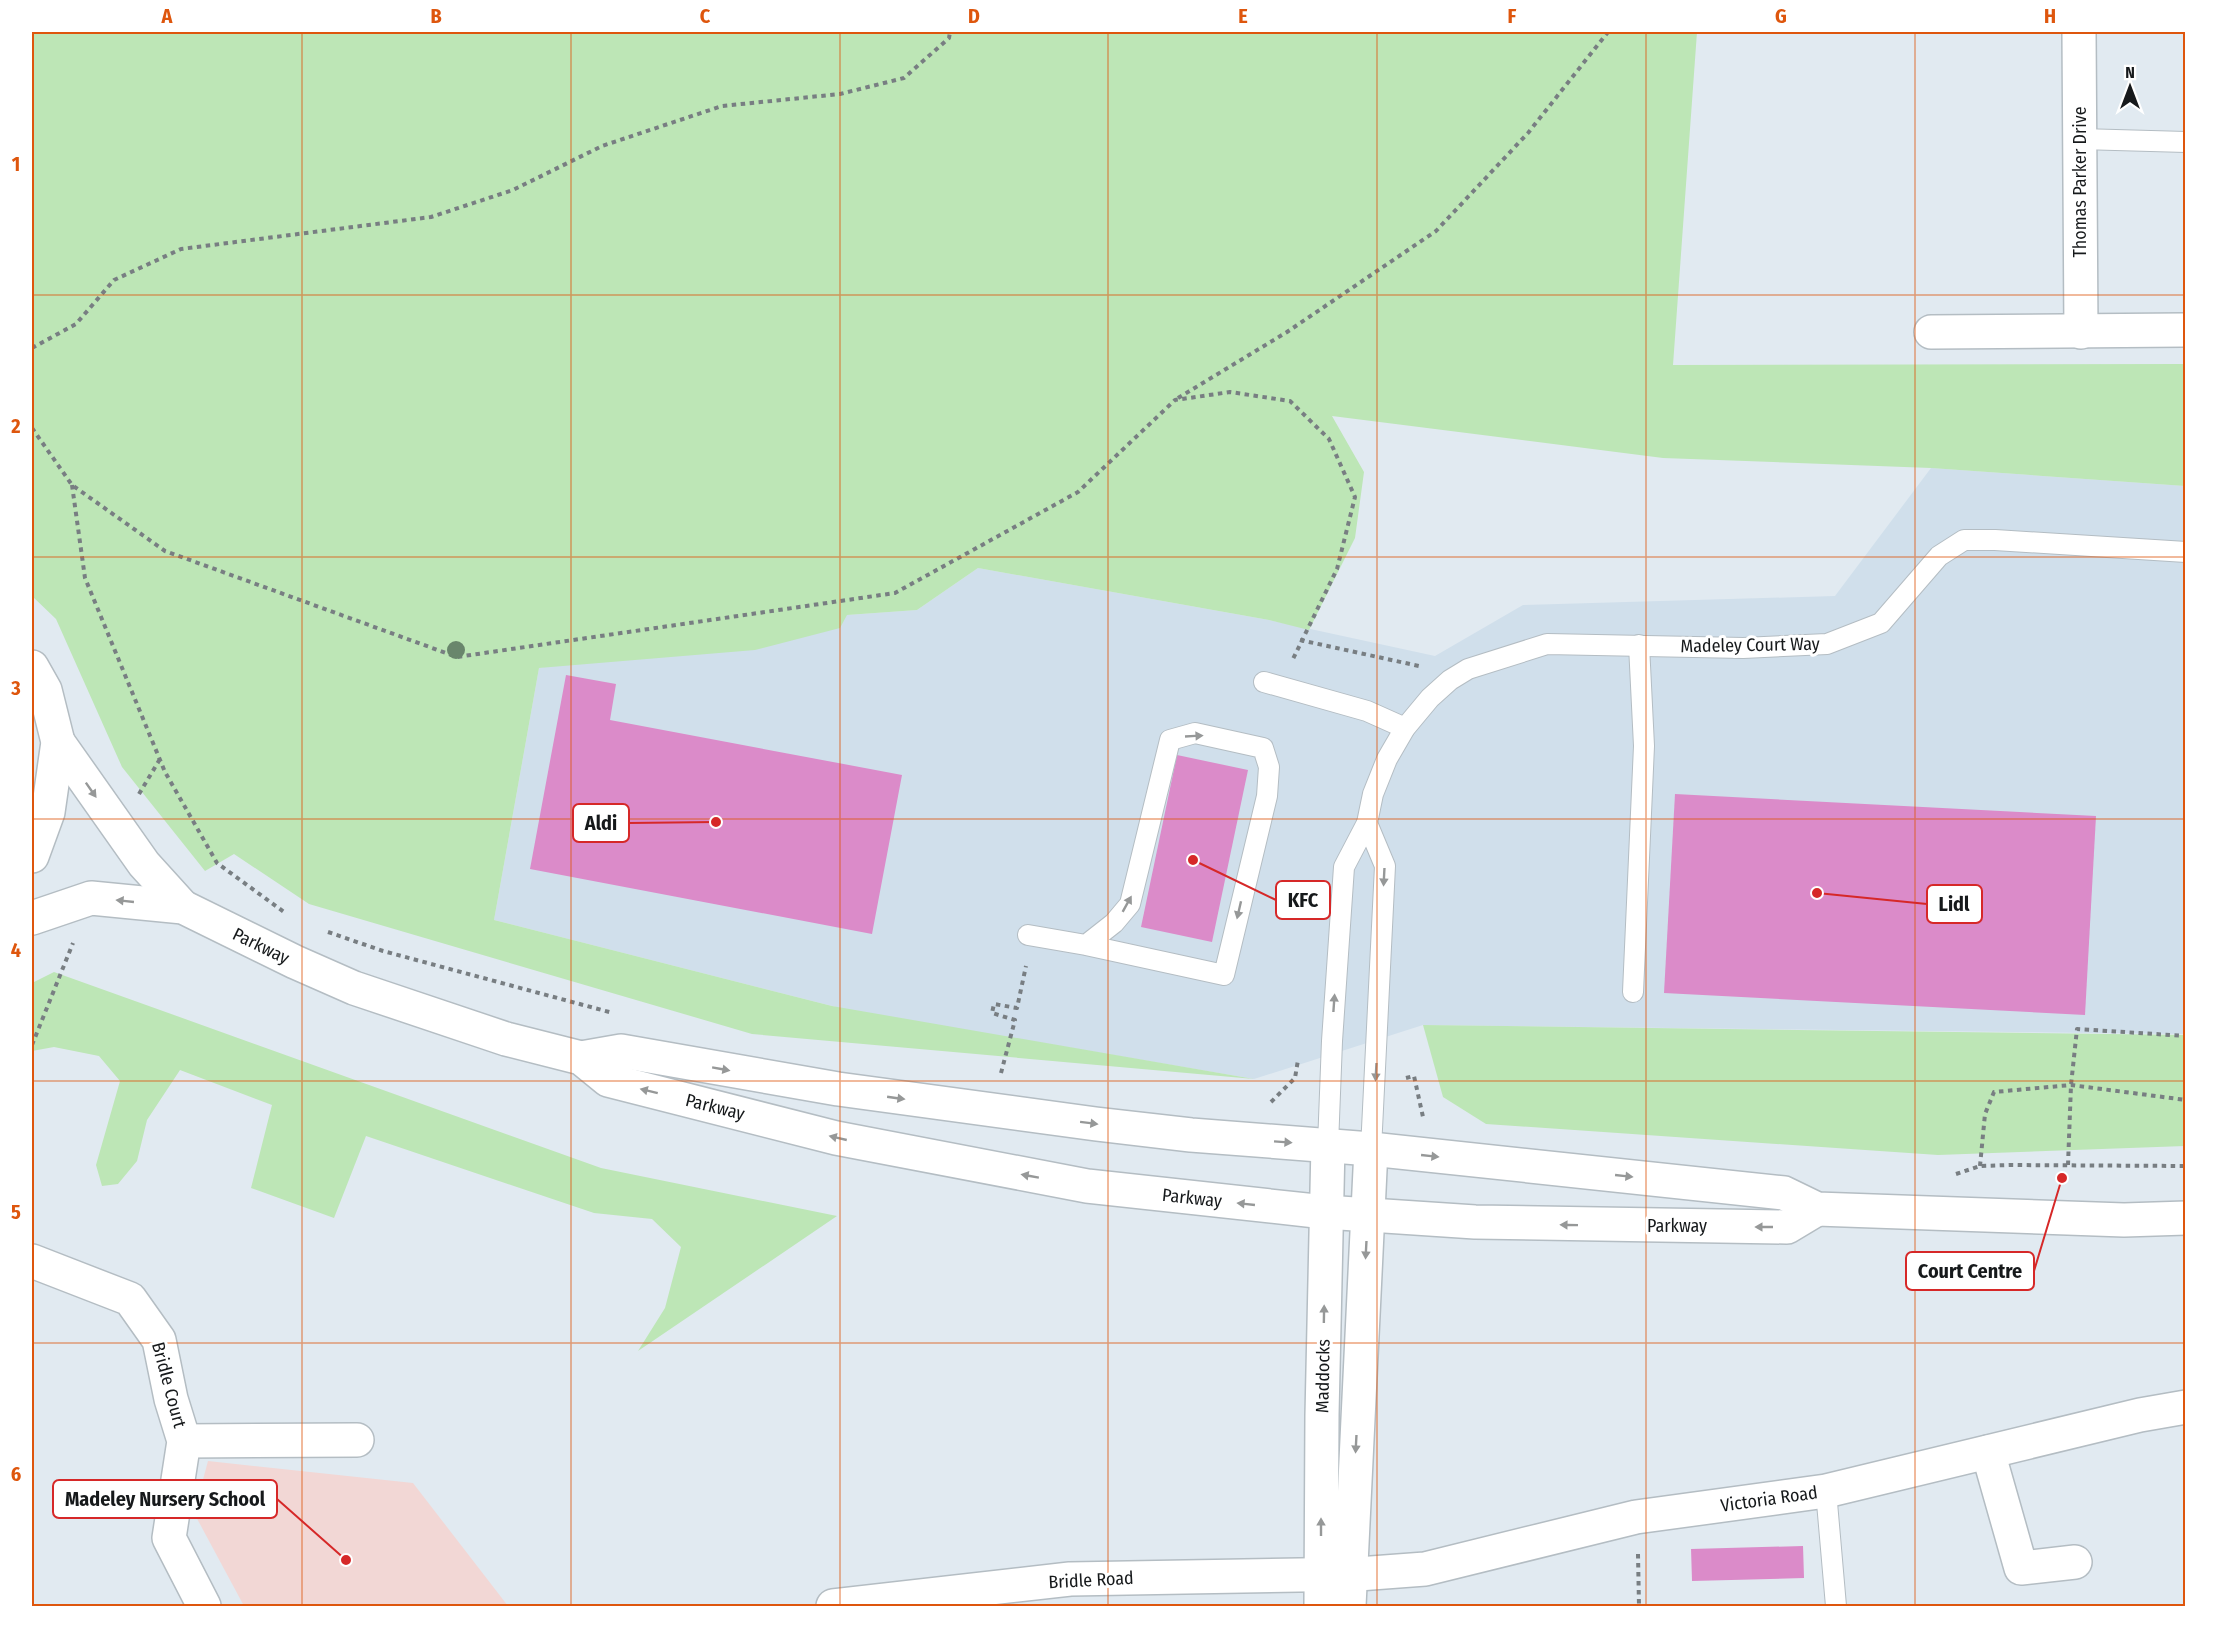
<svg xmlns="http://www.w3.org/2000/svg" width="2217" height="1638" viewBox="0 0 2217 1638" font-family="'Fira Sans Condensed',sans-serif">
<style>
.built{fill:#d0dfeb}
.education{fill:#f2d7d5}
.green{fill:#bde6b6}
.building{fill:#db8bc9}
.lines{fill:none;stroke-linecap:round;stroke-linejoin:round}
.lane-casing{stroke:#b4bdc3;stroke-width:22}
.street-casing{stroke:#b4bdc3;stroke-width:36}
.secondary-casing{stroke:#b4bdc3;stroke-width:36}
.path{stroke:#787e82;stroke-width:4;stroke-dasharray:4.5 4.5;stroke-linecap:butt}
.lane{stroke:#fff;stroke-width:20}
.street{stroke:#fff;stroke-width:33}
.secondary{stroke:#fff;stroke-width:33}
.tree{fill:#69866c}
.oneway{fill:#969898}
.grid{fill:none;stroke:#de560d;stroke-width:1.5;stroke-opacity:0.55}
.labels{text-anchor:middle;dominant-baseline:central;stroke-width:6;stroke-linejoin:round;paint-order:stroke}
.street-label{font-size:18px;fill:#16191b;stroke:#fff}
.leader{fill:none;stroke:#d62828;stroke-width:2}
.callout-dot{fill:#d62828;stroke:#fff;stroke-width:2}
.callout{fill:#fff;stroke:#d62828;stroke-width:2}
.callout-label{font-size:20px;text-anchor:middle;font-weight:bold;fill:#16191b}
.neatline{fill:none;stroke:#de560d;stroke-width:2}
.grid-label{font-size:20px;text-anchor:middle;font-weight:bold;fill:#de560d}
</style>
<rect width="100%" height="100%" fill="#e1eaf1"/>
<path class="built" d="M1931 468 2185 486V1034L1423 1025 1254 1079 848 1010 494 920 539 668 847 615 917 610 978 568 1269 620 1435 656 1523 605 1835 596Z"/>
<path class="education" d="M208 1461 413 1483 508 1606H244L194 1513Z"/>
<g class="green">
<path d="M32 32H1697L1673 365 2185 364V486L1931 468 1663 458 1332 416 1364 472 1355 538 1309 630 1269 620 978 568 917 610 847 615 840 628 755 650 539 668 494 920 832 1006 1254 1079 752 1034 309 904 234 854 205 871 122 767 56 619 32 596Z"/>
<path d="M54 972 601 1168 837 1216 638 1351 665 1308 681 1247 652 1219 594 1213 366 1136 334 1218 251 1188 272 1105 180 1070 147 1120 137 1161 118 1184 102 1186 96 1165 120 1081 99 1056 54 1047 32 1051V983Z"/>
<path d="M1423 1025 2185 1035V1146L1938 1155 1486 1124 1443 1097Z"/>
</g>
<g class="building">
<path d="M566 675 616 684 610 720 902 775 872 934 530 869Z"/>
<path d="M1177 755 1248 770 1212 942 1141 927Z"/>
<path d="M1675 794 2096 816 2085 1015 1664 993Z"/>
<path d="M1803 1546 1804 1578 1692 1581 1691 1549Z"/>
</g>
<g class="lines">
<defs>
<g id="lane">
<path d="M2080 139 2186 142"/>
<path d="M1264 682 1367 711 1405 728"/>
<path d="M1367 823 1385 866 1371 1149"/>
<path d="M1028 935 1086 945 1224 975 1267 796 1269 767 1263 748 1195 733 1170 740 1130 904 1114 923 1086 945"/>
<path d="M1633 992 1644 746 1639 645"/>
<path d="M1328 1145 1332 1041 1344 867 1367 823 1373 794 1387 759 1405 728 1430 698 1450 680 1468 669 1547 644 1743 648 1827 644 1881 623 1939 556 1964 540H1995L2186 552"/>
<path d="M1826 1491 1836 1606"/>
</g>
<g id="street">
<path d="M2079 32 2081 332"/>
<path d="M1931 332 2184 330"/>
<path d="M32 1261 130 1299 159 1340 171 1399 184 1441 169 1538 204 1606"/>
<path d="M184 1441 357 1440"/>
<path d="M1988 1452 2021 1568 2075 1562"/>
<path d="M833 1606 1070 1579 1358 1574 1425 1569 1636 1517 1826 1491 2140 1415 2186 1407"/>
<path d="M1321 1606 1322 1415 1328 1145"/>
<path d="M1349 1606 1371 1149"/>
</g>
<g id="secondary">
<path d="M32 667 45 690 58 742 48 812 32 856"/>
<path d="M58 742 144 864 183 907"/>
<path d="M32 918 91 898 183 907 295 962 354 988 506 1039 581 1058 608 1080 836 1138 1087 1186 1325 1212 1475 1222 1787 1227 1817 1209"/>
<path d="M581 1058 621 1051 838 1089 1096 1124 1191 1135 1371 1149 1784 1193 1817 1209 2124 1220 2186 1218"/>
</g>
</defs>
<use href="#lane" class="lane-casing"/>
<use href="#street" class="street-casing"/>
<use href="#secondary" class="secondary-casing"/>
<g class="path">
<path d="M32 348 76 324 114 280 181 249 431 217 513 190 602 146 722 106 840 94 904 78 949 38 950 32"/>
<path d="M1178 398 1287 332 1436 231 1528 133 1608 32"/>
<path d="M32 428 72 485 165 551 457 657 895 593 1078 492 1175 400 1230 392 1290 401 1329 439 1355 497 1337 569 1293 659"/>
<path d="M72 485 85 578 165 772 217 863 284 912"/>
<path d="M1300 640 1419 666"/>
<path d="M139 794 160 759"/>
<path d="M328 932 383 951 613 1013"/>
<path d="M32 1045 73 943"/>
<path d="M1001 1073 1015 1020 992 1013 994 1004 1017 1008 1026 966"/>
<path d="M1406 1078 1414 1076 1423 1117"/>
<path d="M1271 1102 1295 1078 1298 1060"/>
<path d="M2068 1165 2071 1085 2077 1029 2186 1036"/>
<path d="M1980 1166 1985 1114 1994 1092 2071 1085 2186 1100"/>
<path d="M1956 1174 1980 1166 2009 1165 2186 1166"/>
<path d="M1638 1554 1639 1606"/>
</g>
<use href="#lane" class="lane"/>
<use href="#street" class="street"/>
<use href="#secondary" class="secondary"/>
</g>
<circle class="tree" cx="456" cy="650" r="9"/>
<defs><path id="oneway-solid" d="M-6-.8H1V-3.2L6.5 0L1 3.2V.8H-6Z" transform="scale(1.5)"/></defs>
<g class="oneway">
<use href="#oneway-solid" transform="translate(1194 736) rotate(-3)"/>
<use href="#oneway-solid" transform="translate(91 790) rotate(55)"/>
<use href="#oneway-solid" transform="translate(1384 877) rotate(93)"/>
<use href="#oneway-solid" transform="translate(125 901) rotate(-174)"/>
<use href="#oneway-solid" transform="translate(1127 904) rotate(-61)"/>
<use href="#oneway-solid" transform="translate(1239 910) rotate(103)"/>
<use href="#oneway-solid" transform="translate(1334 1003) rotate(-86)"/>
<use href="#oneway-solid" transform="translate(721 1069) rotate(10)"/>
<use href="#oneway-solid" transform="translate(1376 1072) rotate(93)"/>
<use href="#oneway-solid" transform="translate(649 1091) rotate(-166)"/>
<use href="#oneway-solid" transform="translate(896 1098) rotate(8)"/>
<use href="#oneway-solid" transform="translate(1089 1123) rotate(7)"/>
<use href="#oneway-solid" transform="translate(838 1138) rotate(-167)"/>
<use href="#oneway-solid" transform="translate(1283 1142) rotate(4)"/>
<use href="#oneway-solid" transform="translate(1430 1156) rotate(6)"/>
<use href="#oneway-solid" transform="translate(1030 1176) rotate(-170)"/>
<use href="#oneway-solid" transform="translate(1624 1176) rotate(6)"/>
<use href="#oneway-solid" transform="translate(1246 1204) rotate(-174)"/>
<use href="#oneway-solid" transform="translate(1569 1225) rotate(-179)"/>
<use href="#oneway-solid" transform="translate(1764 1227) rotate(-180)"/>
<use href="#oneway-solid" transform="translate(1366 1250) rotate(93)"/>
<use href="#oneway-solid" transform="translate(1324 1314) rotate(-89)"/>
<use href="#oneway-solid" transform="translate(1356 1444) rotate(93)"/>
<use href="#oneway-solid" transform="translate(1321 1527) rotate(-90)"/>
</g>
<path class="grid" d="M302 32V1606M571 32V1606M840 32V1606M1108 32V1606M1377 32V1606M1646 32V1606M1915 32V1606M32 295H2186M32 557H2186M32 819H2186M32 1081H2186M32 1343H2186"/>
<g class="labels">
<g class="street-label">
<text transform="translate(2080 182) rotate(-90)">Thomas Parker Drive</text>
<text transform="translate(1750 645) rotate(-1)">Madeley Court Way</text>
<text transform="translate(261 946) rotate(26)">Parkway</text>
<text transform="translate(715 1107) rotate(14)">Parkway</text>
<text transform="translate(1192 1198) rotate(6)">Parkway</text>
<text x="1677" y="1226">Parkway</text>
<text transform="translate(1323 1376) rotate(-89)">Maddocks</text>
<text transform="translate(169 1385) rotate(75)">Bridle Court</text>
<text transform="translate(1769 1499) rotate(-8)">Victoria Road</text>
<text transform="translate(1091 1580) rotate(-3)">Bridle Road</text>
</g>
</g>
<path class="leader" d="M716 822L629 823M1193 860L1276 900M1817 893L1927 904M2062 1178L2034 1271M346 1560L277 1499"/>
<g class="callout-dot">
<circle cx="716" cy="822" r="6"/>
<circle cx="1193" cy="860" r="6"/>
<circle cx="1817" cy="893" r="6"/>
<circle cx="2062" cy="1178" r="6"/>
<circle cx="346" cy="1560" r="6"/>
</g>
<g class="callout">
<rect x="573" y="804" width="56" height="38" rx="6"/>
<rect x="1276" y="881" width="54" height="38" rx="6"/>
<rect x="1927" y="885" width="55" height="38" rx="6"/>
<rect x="1906" y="1252" width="128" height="38" rx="6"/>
<rect x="53" y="1480" width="224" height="38" rx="6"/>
</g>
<g class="callout-label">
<text x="601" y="830">Aldi</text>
<text x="1303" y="907">KFC</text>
<text x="1954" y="911">Lidl</text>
<text x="1970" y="1278">Court Centre</text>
<text x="165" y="1506">Madeley Nursery School</text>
</g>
<rect width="2217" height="1638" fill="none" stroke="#ffffff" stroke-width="66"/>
<g transform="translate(2130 87)" stroke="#ffffff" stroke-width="4.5" paint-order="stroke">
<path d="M0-4.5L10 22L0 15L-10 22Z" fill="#16191b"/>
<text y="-9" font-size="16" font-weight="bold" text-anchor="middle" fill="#16191b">N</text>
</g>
<rect x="33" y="33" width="2151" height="1572" class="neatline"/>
<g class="grid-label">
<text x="167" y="23">A</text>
<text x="436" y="23">B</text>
<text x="705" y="23">C</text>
<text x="974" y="23">D</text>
<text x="1243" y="23">E</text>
<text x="1512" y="23">F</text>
<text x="1781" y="23">G</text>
<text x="2050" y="23">H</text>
<text x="16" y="171">1</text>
<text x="16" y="433">2</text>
<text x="16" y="695">3</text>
<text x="16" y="957">4</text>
<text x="16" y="1219">5</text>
<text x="16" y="1481">6</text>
</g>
</svg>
